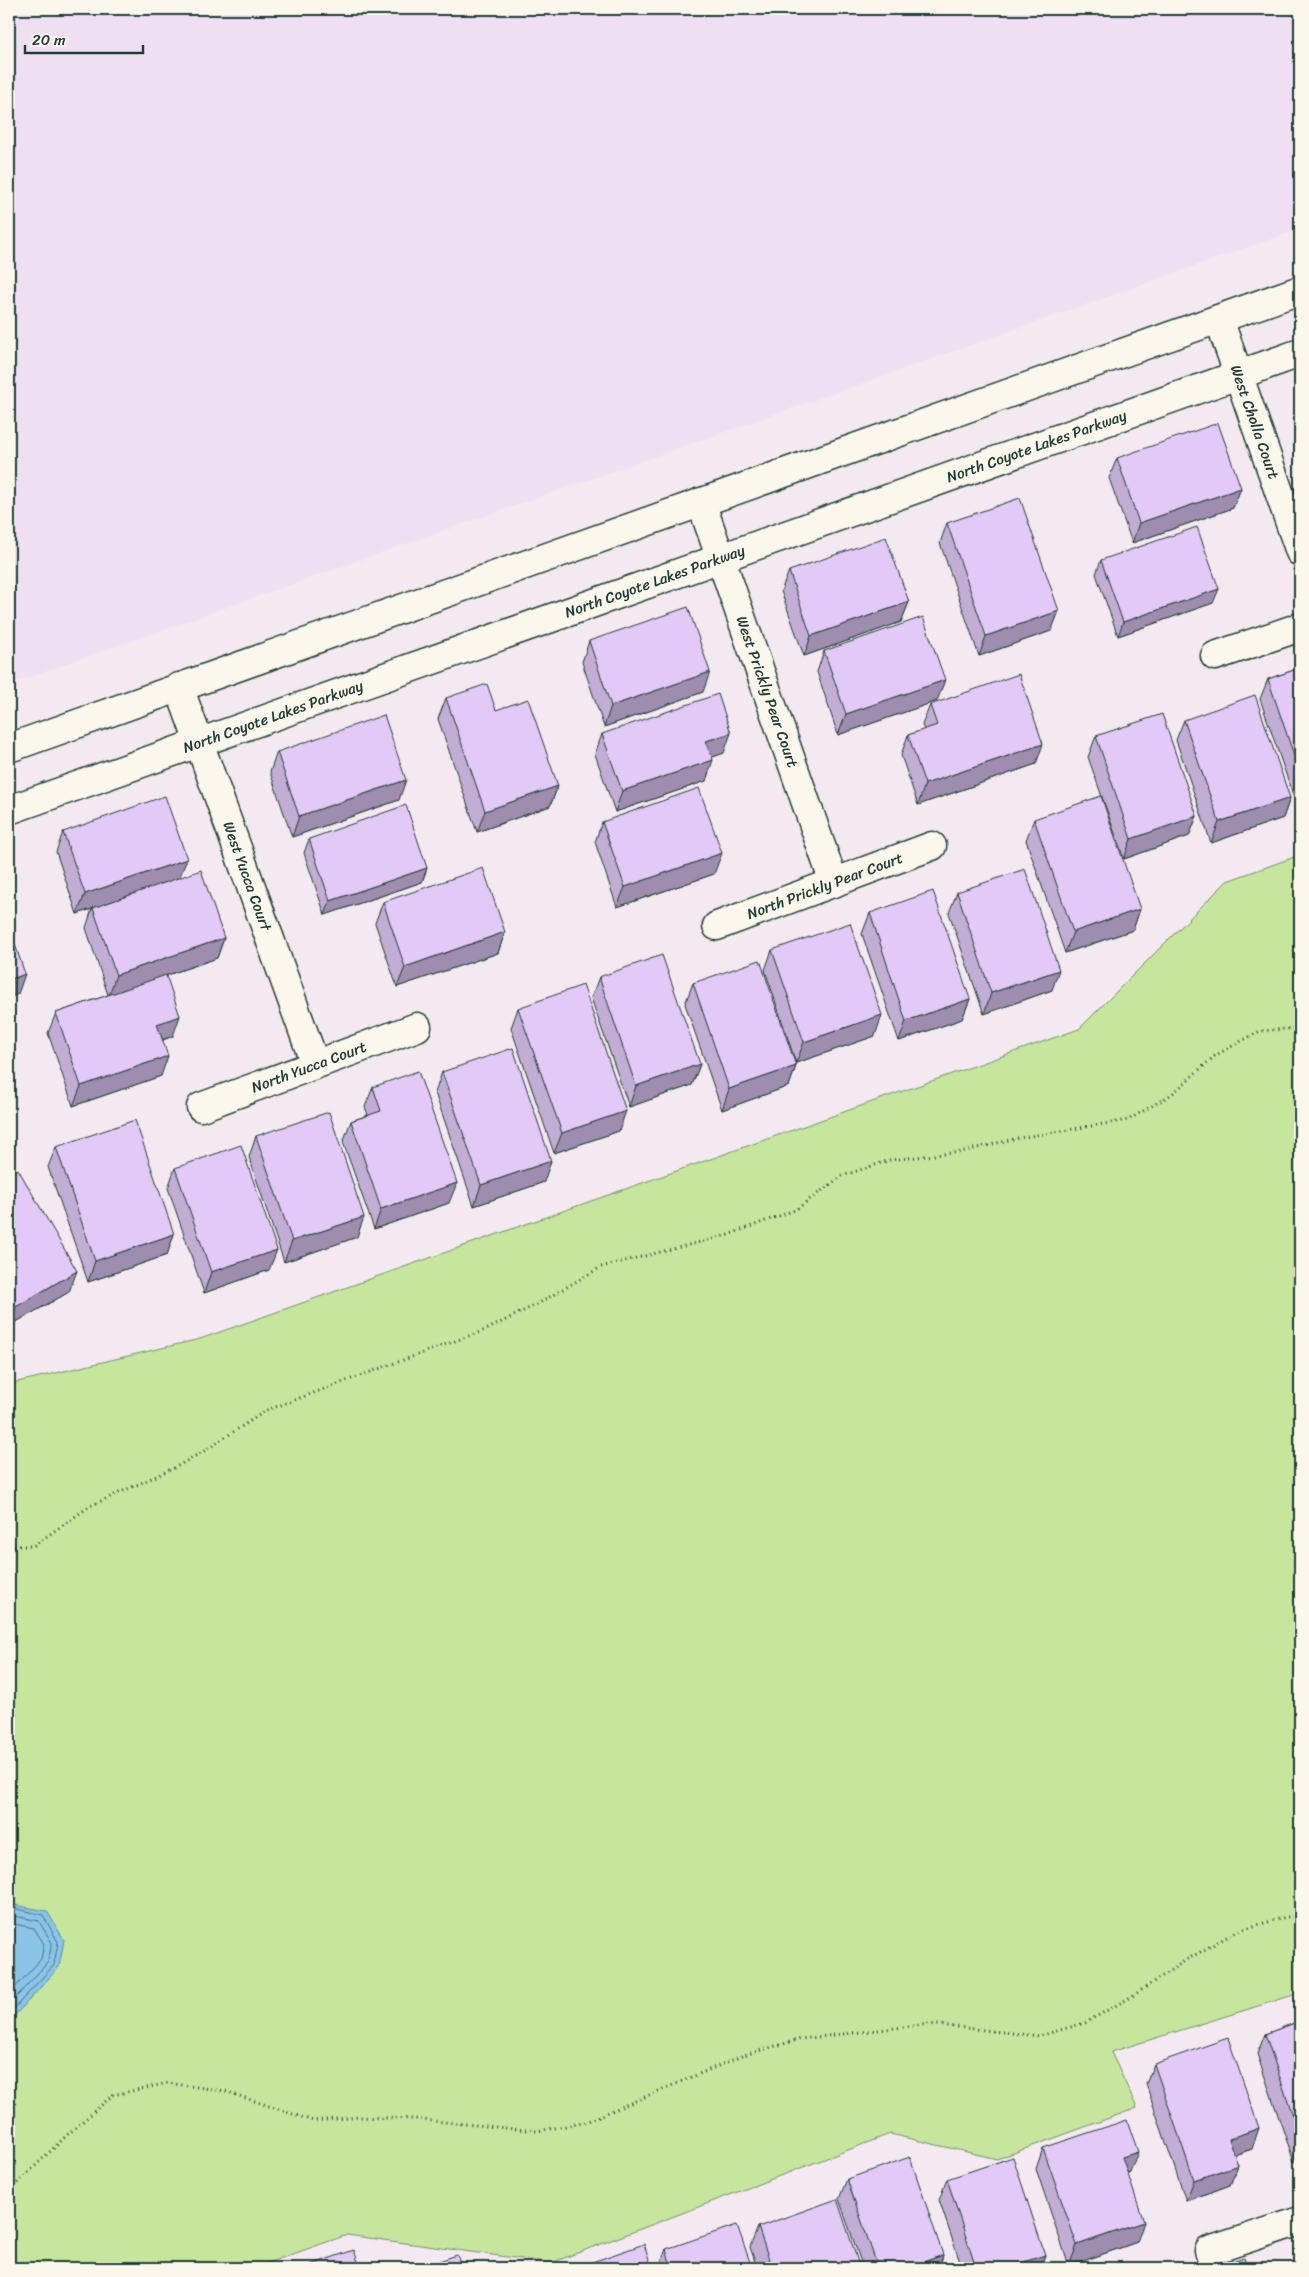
<svg xmlns="http://www.w3.org/2000/svg" width="1309" height="2277" viewBox="0 0 1309 2277" font-family="Sriracha,sans-serif">
<style>
.built{fill:#efdff2}
.green{fill:#c6e59d;stroke:#729168}
.water{fill:#8ac4e9;stroke:#5f8ea1}
.lines{fill:none;stroke-linecap:round;stroke-linejoin:round}
.shore{stroke:#4a737c;stroke-width:1}
.minor-casing{stroke:#1f3d34;stroke-width:31}
.tertiary-casing{stroke:#1f3d34;stroke-width:31}
.path{stroke:#1f3d34;stroke-width:3;stroke-dasharray:1 4;stroke-linecap:butt}
.minor{stroke:#fbf7ec;stroke-width:28}
.tertiary{stroke:#fbf7ec;stroke-width:28}
.wall{fill:#c2add5;stroke:#1f3d34}
.shaded-wall{fill:#9e8dae;stroke:#1f3d34}
.building{fill:#e2c9f8;stroke:#1f3d34}
.labels{text-anchor:middle;dominant-baseline:central;stroke-width:4.5;stroke-linejoin:round;paint-order:stroke}
.street-label{font-size:15px;fill:#1f3d34;stroke:#fbf7ec}
</style>
<rect width="100%" height="100%" fill="#f4e9f0"/>
<filter id="ink" filterUnits="userSpaceOnUse"><feTurbulence type="fractalNoise" baseFrequency=".02" numOctaves="2"/><feDisplacementMap in="SourceGraphic" scale="10" xChannelSelector="R" yChannelSelector="G"/><feConvolveMatrix kernelMatrix="1 2 1 2 8 2 1 2 1" color-interpolation-filters="sRGB"/></filter>
<g filter="url(#ink)">
<path class="built" d="M9 9H1300V229L9 684Z"/>
<path class="green" d="M1300 855V1993L1111 2052 1137 2108 997 2159 890 2134 551 2263 347 2235 253 2268H9V1384L200 1339 1079 1029 1227 881Z"/>
<path class="water" d="M9 1901 14 1905 47 1911 64 1940 59 1967 9 2022Z"/>
<g class="lines">
<g class="shore">
<path d="M9 1907 43 1915 58 1942 54 1965 9 2014"/>
<path d="M9 1915 39 1921 52 1943 48 1962 9 2005"/>
<path d="M9 1923 34 1928 44 1944 41 1959 9 1994"/>
</g>
<defs>
<g id="minor">
<path id="s1" d="M1219 319 1300 552"/>
<path id="s2" d="M701 502 834 883"/>
<path d="M1215 656 1300 627"/>
<path id="s3" d="M179 687 315 1064"/>
<path id="s4" d="M717 926 932 846"/>
<path id="s5" d="M201 1107 417 1027"/>
<path d="M1209 2251 1300 2221"/>
</g>
<g id="tertiary">
<path d="M9 748 1300 290"/>
<path id="s6" d="M9 810 1300 353"/>
</g>
</defs>
<use href="#minor" class="minor-casing"/>
<use href="#tertiary" class="tertiary-casing"/>
<g class="path">
<path d="M9 1546H33L90 1506 174 1468 204 1451 267 1410 488 1329 541 1302 601 1267 728 1235 795 1210 842 1176 890 1160 961 1152 1018 1138 1128 1120 1172 1094 1216 1055 1260 1031 1300 1028"/>
<path d="M9 2189 20 2181 66 2136 113 2095 168 2083 225 2091 313 2121 359 2117 413 2119 537 2131 583 2123 744 2055 801 2039 929 2024 1039 2036 1085 2023 1131 1997 1186 1960 1239 1930 1286 1917H1300"/>
</g>
<use href="#minor" class="minor"/>
<use href="#tertiary" class="tertiary"/>
</g>
<g class="wall">
<path d="M1117 458 1241 488 1233 508 1132 543 1109 478Z"/>
<path d="M947 523 1059 611 1051 631 979 656 940 543Z"/>
<path d="M1101 560 1213 603 1118 636 1096 574Z"/>
<path d="M789 571 909 602 901 622 804 656 781 591Z"/>
<path d="M589 641 703 692 604 727 582 662Z"/>
<path d="M824 651 937 701 838 735 817 672Z"/>
<path d="M1300 668V815L1260 699 1268 679Z"/>
<path d="M446 698 496 710 558 786 550 806 477 832 438 719Z"/>
<path d="M930 705 1036 764 918 805 901 755 908 735 924 730 922 725Z"/>
<path d="M1184 720 1290 798 1283 818 1211 843 1176 740Z"/>
<path d="M602 734 724 753 712 757 706 781 615 812 595 754Z"/>
<path d="M1096 736 1197 816 1189 836 1124 859 1088 757Z"/>
<path d="M277 752 399 800 292 837 270 772Z"/>
<path d="M1034 819 1140 909 1133 930 1065 953 1026 840Z"/>
<path d="M602 822 714 874 617 907 595 842Z"/>
<path d="M63 832 180 878 224 938 217 958 167 975 173 1036 163 1040 161 1076 73 1106 48 1033 56 1013 108 995 86 928 92 909 77 914 56 852Z"/>
<path d="M309 839 427 868 422 882 325 915 304 853Z"/>
<path d="M957 892 1052 990 984 1014 949 913Z"/>
<path d="M383 902 505 932 498 953 397 987 375 923Z"/>
<path d="M870 913 970 999 962 1019 899 1041 862 934Z"/>
<path d="M772 950 875 1036 796 1063 765 970Z"/>
<path d="M599 977 700 1064 692 1085 629 1107 591 998Z"/>
<path d="M693 983 796 1066 789 1086 722 1110 685 1004Z"/>
<path d="M518 1008 619 1131 554 1153 511 1028Z"/>
<path d="M442 1072 544 1182 474 1206 435 1093Z"/>
<path d="M373 1087 449 1203 374 1229 343 1142 351 1121 368 1115 365 1107Z"/>
<path d="M256 1136 357 1237 284 1262 249 1157Z"/>
<path d="M56 1147 174 1234 167 1255 88 1282 48 1167Z"/>
<path d="M175 1168 269 1270 204 1293 168 1188Z"/>
<path d="M9 1174 69 1292 9 1326Z"/>
<path d="M1300 2021V2160L1294 2162 1257 2054 1265 2034Z"/>
<path d="M1154 2064 1252 2149 1234 2155 1238 2165 1230 2185 1186 2201 1146 2084Z"/>
<path d="M1043 2148 1130 2172 1127 2173 1137 2242 1069 2266 1036 2169Z"/>
<path d="M847 2179 943 2255 939 2268H863L839 2199Z"/>
<path d="M947 2179 1045 2255 1040 2268H962L939 2200Z"/>
<path d="M758 2227 860 2268H757L750 2247Z"/>
<path d="M666 2249 752 2268H659Z"/>
</g>
<g class="shaded-wall">
<path d="M1241 488 1233 508 1132 543 1139 523Z"/>
<path d="M1219 589 1213 603 1118 636 1123 622Z"/>
<path d="M909 602 901 622 804 656 811 636Z"/>
<path d="M1059 611 1051 631 979 656 986 636Z"/>
<path d="M710 672 703 692 604 727 611 706Z"/>
<path d="M945 680 937 701 838 735 846 714Z"/>
<path d="M731 733 724 753 699 762 706 741Z"/>
<path d="M1043 744 1036 764 918 805 925 784Z"/>
<path d="M713 760 706 781 615 812 622 791Z"/>
<path d="M406 780 399 800 292 837 299 816Z"/>
<path d="M558 786 550 806 477 832 485 811Z"/>
<path d="M1290 798 1283 818 1211 843 1219 822Z"/>
<path d="M1197 816 1189 836 1124 859 1131 839Z"/>
<path d="M722 853 714 874 617 907 625 887Z"/>
<path d="M187 859 179 879 93 908 92 909 77 914 85 894Z"/>
<path d="M427 868 422 882 325 915 330 901Z"/>
<path d="M1140 909 1133 930 1065 953 1073 932Z"/>
<path d="M505 932 498 953 397 987 405 967Z"/>
<path d="M224 938 217 958 109 995 116 975Z"/>
<path d="M1059 970 1052 990 984 1014 991 993Z"/>
<path d="M25 974 18 994 9 998V980Z"/>
<path d="M970 999 962 1019 899 1041 906 1021Z"/>
<path d="M882 1015 875 1036 796 1063 804 1042Z"/>
<path d="M180 1016 173 1036 150 1044 157 1024Z"/>
<path d="M168 1056 161 1076 73 1106 81 1086Z"/>
<path d="M700 1064 692 1085 629 1107 636 1086Z"/>
<path d="M796 1066 789 1086 722 1110 729 1089Z"/>
<path d="M626 1111 619 1131 554 1153 562 1133Z"/>
<path d="M551 1161 544 1182 474 1206 481 1185Z"/>
<path d="M457 1183 449 1203 374 1229 381 1209Z"/>
<path d="M364 1217 357 1237 284 1262 292 1241Z"/>
<path d="M174 1234 167 1255 88 1282 95 1261Z"/>
<path d="M277 1250 269 1270 204 1293 211 1272Z"/>
<path d="M77 1271 69 1292 9 1326V1317L12 1309Z"/>
<path d="M1259 2128 1252 2149 1221 2159 1229 2139Z"/>
<path d="M1300 2146V2160L1294 2162Z"/>
<path d="M1138 2152 1130 2172 1114 2178 1122 2157Z"/>
<path d="M1238 2165 1230 2185 1186 2201 1194 2180Z"/>
<path d="M1144 2222 1137 2242 1069 2266 1077 2245Z"/>
<path d="M943 2255 939 2268H906Z"/>
<path d="M1045 2255 1040 2268H1005Z"/>
</g>
<g class="building">
<path d="M1218 423 1241 488 1139 523 1117 458Z"/>
<path d="M1020 498 1059 611 986 636 947 523Z"/>
<path d="M1197 527 1219 589 1123 622 1101 560Z"/>
<path d="M886 537 909 602 811 636 789 571Z"/>
<path d="M688 607 710 672 611 706 589 641Z"/>
<path d="M923 617 945 680 846 714 824 651Z"/>
<path d="M1300 668V773L1268 679Z"/>
<path d="M1019 674 1043 744 925 784 908 735 937 725 930 705Z"/>
<path d="M487 684 496 710 528 699 558 786 485 811 446 698Z"/>
<path d="M718 694 731 733 706 741 713 760 622 791 602 734Z"/>
<path d="M1255 695 1290 798 1219 822 1184 720Z"/>
<path d="M1162 714 1197 816 1131 839 1096 736Z"/>
<path d="M384 715 406 780 299 816 277 752Z"/>
<path d="M699 788 722 853 625 887 602 822Z"/>
<path d="M165 796 187 859 85 894 63 832Z"/>
<path d="M1101 796 1140 909 1073 932 1034 819Z"/>
<path d="M406 805 427 868 330 901 309 839Z"/>
<path d="M483 868 505 932 405 967 383 902Z"/>
<path d="M1025 869 1059 970 991 993 957 892Z"/>
<path d="M201 870 224 938 116 975 93 908Z"/>
<path d="M933 891 970 999 906 1021 870 913Z"/>
<path d="M850 923 882 1015 804 1042 772 950Z"/>
<path d="M9 926 25 974 9 980Z"/>
<path d="M662 955 700 1064 636 1086 599 977Z"/>
<path d="M760 960 796 1066 729 1089 693 983Z"/>
<path d="M166 975 180 1016 157 1024 168 1056 81 1086 56 1013Z"/>
<path d="M583 985 626 1111 562 1133 518 1008Z"/>
<path d="M513 1048 551 1161 481 1185 442 1072Z"/>
<path d="M418 1071 457 1183 381 1209 351 1121 381 1111 373 1087Z"/>
<path d="M329 1112 364 1217 292 1241 256 1136Z"/>
<path d="M135 1120 174 1234 95 1261 56 1147Z"/>
<path d="M241 1145 277 1250 211 1272 175 1168Z"/>
<path d="M18 1169 77 1271 12 1309 9 1303V1174Z"/>
<path d="M1300 2021V2136L1265 2034Z"/>
<path d="M1228 2038 1259 2128 1229 2139 1238 2165 1194 2180 1154 2064Z"/>
<path d="M1127 2120 1138 2152 1122 2157 1144 2222 1077 2245 1043 2148Z"/>
<path d="M910 2157 943 2255 906 2268H878L847 2179Z"/>
<path d="M1013 2157 1045 2255 1005 2268H976L947 2179Z"/>
<path d="M837 2199 860 2268H772L758 2227Z"/>
<path d="M737 2225 752 2268H672L666 2249Z"/>
<path d="M644 2244 652 2268H575Z"/>
<path d="M354 2250 360 2268H301Z"/>
<path d="M457 2255 462 2268H418Z"/>
<path d="M1244 2258 1247 2268H1215Z"/>
</g>
</g>
<g class="labels">
<g class="street-label">
<text stroke="none"><textPath href="#s1" startOffset="109">West Cholla Court</textPath></text>
<text stroke="none"><textPath href="#s6" startOffset="1090">North Coyote Lakes Parkway</textPath></text>
<text stroke="none"><textPath href="#s6" startOffset="685">North Coyote Lakes Parkway</textPath></text>
<text stroke="none"><textPath href="#s2" startOffset="201">West Prickly Pear Court</textPath></text>
<text stroke="none"><textPath href="#s6" startOffset="280">North Coyote Lakes Parkway</textPath></text>
<text stroke="none"><textPath href="#s3" startOffset="201">West Yucca Court</textPath></text>
<text stroke="none"><textPath href="#s4" startOffset="115">North Prickly Pear Court</textPath></text>
<text stroke="none"><textPath href="#s5" startOffset="115">North Yucca Court</textPath></text>
</g>
</g>
<rect width="1309" height="2277" fill="none" stroke="#fbf7ec" stroke-width="30"/>
<rect x="15" y="15" width="1279" height="2247" fill="none" stroke="#1f3d34" stroke-width="2" filter="url(#ink)"/>
<path d="M25 45v8h118v-8" fill="none" stroke="#1f3d34" stroke-width="2.5"/>
<text x="32" y="45" font-size="15" fill="#1f3d34" stroke="#fbf7ec" stroke-width="4" paint-order="stroke">20 m</text>
</svg>
